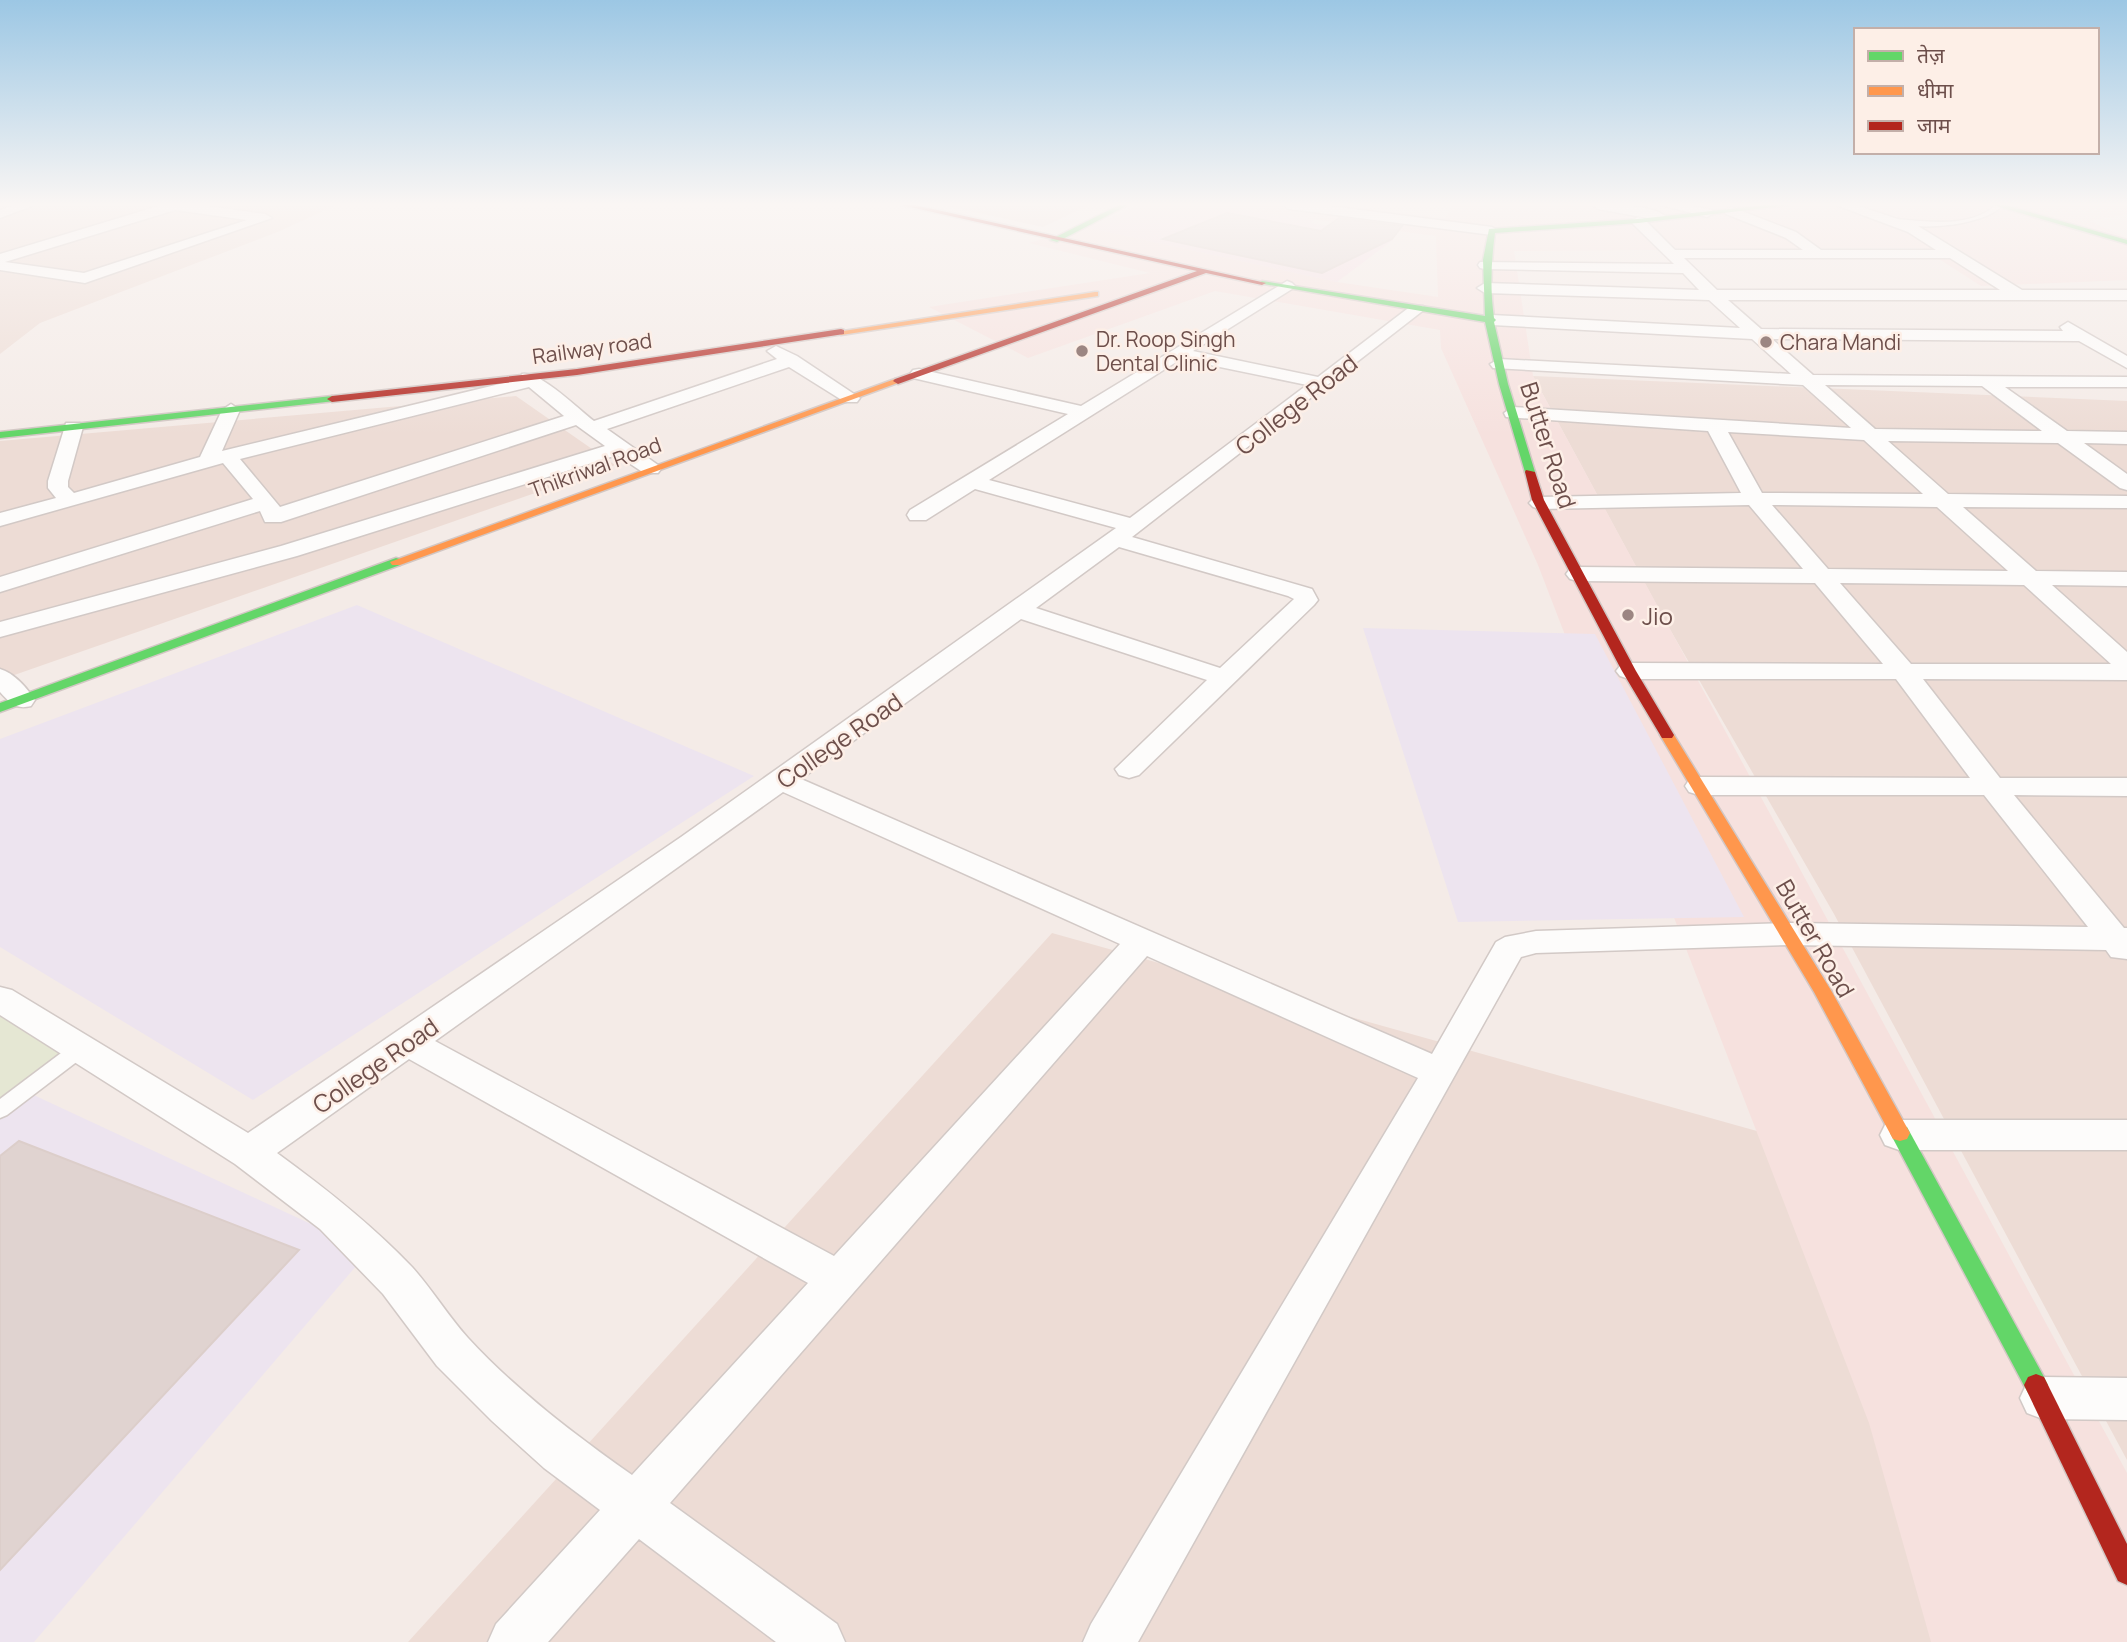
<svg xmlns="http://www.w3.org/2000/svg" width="2127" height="1642" viewBox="0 0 2127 1642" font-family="Manrope,'Noto Sans Devanagari',sans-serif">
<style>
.residential{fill:#eddcd5}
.commercial{fill:#f6e1de}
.education{fill:#ede4ef}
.medical{fill:#f5dfe4}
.green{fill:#e5e7d3}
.building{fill:#e0d3d0;stroke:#dcceca;stroke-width:2}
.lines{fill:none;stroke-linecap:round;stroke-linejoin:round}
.lane-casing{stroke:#d2c9c6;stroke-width:3}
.street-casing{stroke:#d2c9c6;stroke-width:3}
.fast-casing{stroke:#d2c7c4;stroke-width:3}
.slow-casing{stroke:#d2c7c4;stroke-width:3}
.jam-casing{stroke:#d2c7c4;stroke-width:3}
.lane{fill:#fdfcfb;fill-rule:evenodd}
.street{fill:#fdfcfb;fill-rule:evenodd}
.fast{fill:#63d668;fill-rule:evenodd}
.slow{fill:#ff974d;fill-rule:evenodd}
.jam{fill:#b3261e;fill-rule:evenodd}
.poi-dot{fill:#9c8682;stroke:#fdefe7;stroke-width:2.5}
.labels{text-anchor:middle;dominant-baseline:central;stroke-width:5;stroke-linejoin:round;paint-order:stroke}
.far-poi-label{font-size:21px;fill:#6d4f4b;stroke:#fdefe7;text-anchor:start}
.far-street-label{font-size:21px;fill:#6d4f4b;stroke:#fdefe7}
.street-label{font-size:24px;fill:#6d4f4b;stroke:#fdefe7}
.poi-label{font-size:24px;fill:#6d4f4b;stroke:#fdefe7;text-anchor:start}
</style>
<rect width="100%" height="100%" fill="#f4ebe7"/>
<g class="residential">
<path d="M0 205H336L280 231 40 323 0 354Z"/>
<path d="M941 205H1089L1043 227Z"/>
<path d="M1533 376 2127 401V1460L1834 914 1668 626Z"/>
<path d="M516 396 615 465 0 680V441Z"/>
<path d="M1052 933 1817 1148 2015 1642H408Z"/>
</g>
<path class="commercial" d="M1205 205H1332L1445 218 1454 205H1617L1662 212 1702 205H2127V214L2090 221 2127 238V280L1981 286 1922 248 1514 251 1533 376 2127 1473V1642H1931L1869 1423 1538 565 1441 348 1440 330 1215 291 1028 358 929 307 1150 273 1029 243 1085 227 1337 282 1438 297 1436 236Z"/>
<g class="education">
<path d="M357 605 754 776 253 1100 0 947V739Z"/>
<path d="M1363 628 1595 634 1744 917 1458 922Z"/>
<path d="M25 1091 369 1251 34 1642H0V1109Z"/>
</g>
<path class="medical" d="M1141 205H1205L1314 220 1311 223 1392 237 1393 240 1337 282 1085 227Z"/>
<path class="green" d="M0 999 80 1049 0 1110Z"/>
<g class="building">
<path d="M1227 213 1321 231 1339 218 1402 226 1392 239 1322 273 1163 239Z"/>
<path d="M19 1141 299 1250 0 1570V1156Z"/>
</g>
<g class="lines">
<defs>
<g id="lane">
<path d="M1996 205 2002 206C1983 226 1915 232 1890 221L1894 219C1927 221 1969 229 1996 205Z"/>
<path d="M80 1042 87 1044 90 1049 87 1054 7 1115 0 1118V1099L73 1044Z"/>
</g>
<g id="street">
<path d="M15 205H35L0 218V210Z"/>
<path d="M162 205H199L265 214 272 218 85 283 0 270V254ZM175 210 247 220 84 273 5 262Z"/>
<path d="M1283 205H1322L1492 227 1499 231 1492 235 1289 209Z"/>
<path d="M1592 205C1611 205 1650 204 1665 216L1658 220 1598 209Z"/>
<path d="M1661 205H1688L1712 210 1714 213 1707 217Z"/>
<path d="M1836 205H1856L1918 226 2022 290H2127V300H1728L1761 329 2063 331 2060 327 2068 322 2127 356V368L2079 341 1772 339 1813 375 2127 377V387H2005L2067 431 2127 432V444L2084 443 2127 474V490L2120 488 2058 443 1888 441 1948 494 2127 496V508L1963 507 2036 571 2127 572V586L2052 585 2127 652V680L1923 679 2000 778H2127V796L2014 795 2124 928H2127V959L2111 957 2106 950 1789 945 1536 953 1521 957 1138 1642H1083L1091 1624 1418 1078 1147 956 670 1503 837 1624 845 1642H776L639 1539 548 1642H488L496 1624 600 1510 544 1468 492 1421 437 1366 383 1294 320 1229 235 1164 0 1015V987L12 990 248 1133 681 837 1116 528 975 489 926 520H910L907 515 910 510 1068 414 913 378 910 374 913 370 919 369 1081 406 1287 281 1292 283 1295 286 1292 289 1193 351 1318 377 1411 306H1423L1425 309 1132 537 1312 589 1318 600 1314 605 1139 775 1129 778 1119 775 1115 769 1207 680 1021 619 801 779 1432 1054 1496 942 1505 937 1536 931 1789 923 2088 927 1984 795H1699L1689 792 1685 786 1689 780 1699 777 1970 778 1896 679H1629L1620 676 1616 671 1620 666 1629 663 1883 664 1815 583 1578 581 1570 579 1566 574 1570 569 1578 567 1803 569 1749 505 1540 509 1533 507 1529 503 1533 499 1540 497 1741 493 1708 431 1506 417 1504 413 1513 407 1851 428 1803 385 1493 368 1490 364 1499 359 1791 374 1752 339 1492 325 1484 320 1492 315 1740 328 1709 300 1485 293 1477 288 1485 283 1699 290 1683 273 1485 269 1480 268 1478 265 1480 262 1674 264 1633 224 1631 221 1638 217 1643 218 1675 250H1803L1786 238 1726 214 1724 211 1731 207 1796 232 1821 250H1936L1908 232ZM1684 258H1950L2000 290H1717ZM1181 359 1307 385 1130 518 989 480ZM1825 385 1982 386 2042 431 1875 429ZM1728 432 1864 440 1923 494 1762 493ZM1772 505 1937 507 2008 571 1828 569ZM1119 547 1288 596 1294 599 1220 668 1036 608ZM1840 583 2024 585 2111 664H1911ZM783 792 1120 944 834 1256 435 1041ZM409 1059 808 1283 632 1475C574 1434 516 1390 468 1338 448 1316 432 1289 412 1267 371 1224 325 1188 277 1153Z"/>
<path d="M776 346 797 356 860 398 857 402H845L789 367 607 429 658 465 661 469 658 473H644L617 455 297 556 0 637V622L281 546 605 446 576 425 281 522H265L260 511 0 592V577L253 499 223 463 0 526V513L56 498 48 488V481L66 423H80L83 427 68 481V487L74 493 200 457 222 410 231 404 240 410 222 451 520 379 522 374C539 370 578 409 594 421L777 359 767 351ZM529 387 564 416 280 507 240 459Z"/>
<path d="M0 669C14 673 27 688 35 700L31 706C16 710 10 703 0 692Z"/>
<path d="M1899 1120H2127V1150H1899L1885 1145 1880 1135 1885 1125Z"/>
<path d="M2043 1377 2127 1378V1420L2043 1419 2027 1413 2020 1398 2027 1383Z"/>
</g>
<g id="fast">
<path d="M1119 205H1128L1057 242 1050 240Z"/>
<path d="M1765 205H1790L1638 223 1495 233C1491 262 1490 289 1494 318L1496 320 1494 322 1508 384 1535 472 1530 475 1525 472 1499 384 1485 322 1258 283 1262 281 1485 316 1483 260 1489 229 1638 219Z"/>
<path d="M1993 205H2005L2127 240V244Z"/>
<path d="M332 396 337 399 335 401 0 438V432Z"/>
<path d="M396 558 400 559V565L0 712V703Z"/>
<path d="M1900 1125 1907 1127 2044 1377 2048 1385 2044 1393 2036 1396 2028 1393 1890 1133 1893 1127Z"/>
</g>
<g id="slow">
<path d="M1095 292H1098V296L841 335 837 332Z"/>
<path d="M895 379 903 381 400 565H392L390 562Z"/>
<path d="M1667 731 1674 735 1832 992 1910 1133 1907 1139 1900 1141 1893 1139 1814 992 1660 735Z"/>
</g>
<g id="jam">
<path d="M901 205H915L1266 283 1262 285 1206 273 898 384 893 381 895 379 1197 271Z"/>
<path d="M841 329 844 330V334L577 375 332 402 327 399 332 396 577 369Z"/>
<path d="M1526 470 1535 472 1544 500 1636 671 1674 735 1672 738H1662L1622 671 1532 500 1525 472Z"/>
<path d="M2036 1374 2044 1377 2127 1544V1585L2118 1581 2024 1385 2028 1377Z"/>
</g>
</defs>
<use href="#lane" class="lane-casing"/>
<use href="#street" class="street-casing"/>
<use href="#fast" class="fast-casing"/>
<use href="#slow" class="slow-casing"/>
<use href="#jam" class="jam-casing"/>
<use href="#lane" class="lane"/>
<use href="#street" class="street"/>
<use href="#fast" class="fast"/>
<use href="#slow" class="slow"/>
<use href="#jam" class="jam"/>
</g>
<linearGradient id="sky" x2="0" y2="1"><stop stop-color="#9cc7e4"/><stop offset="0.47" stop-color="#faf6f4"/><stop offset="1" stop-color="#faf6f4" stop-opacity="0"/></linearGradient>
<rect width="2127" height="435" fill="url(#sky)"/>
<g class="poi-dot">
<circle cx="1766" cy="342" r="7"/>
<circle cx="1082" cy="351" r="7"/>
<circle cx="1628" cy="615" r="7"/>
</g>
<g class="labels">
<g class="far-poi-label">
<text x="1096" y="339">Dr. Roop Singh<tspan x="1096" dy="24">Dental Clinic</tspan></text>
<text x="1780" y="342">Chara Mandi</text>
</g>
<g class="far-street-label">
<text transform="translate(592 348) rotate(-8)">Railway road</text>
<text transform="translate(595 467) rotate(-20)">Thikriwal Road</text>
</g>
<g class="street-label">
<text transform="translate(1296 404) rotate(-38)">College Road</text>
<text transform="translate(1549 445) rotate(72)">Butter Road</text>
<text transform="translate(839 740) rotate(-35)">College Road</text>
<text transform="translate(1816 938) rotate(60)">Butter Road</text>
<text transform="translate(375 1065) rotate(-35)">College Road</text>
</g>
<g class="poi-label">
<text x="1642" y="615">Jio</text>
</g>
</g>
<rect x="1854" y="28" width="245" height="126" fill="#fdefe7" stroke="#c3afa9" stroke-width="2"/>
<rect x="1868" y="51" width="35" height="10" fill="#63d668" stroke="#c3afa9" stroke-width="2"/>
<text x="1917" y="63" font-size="21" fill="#6d4f4b">तेज़</text>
<rect x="1868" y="86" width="35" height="10" fill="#ff974d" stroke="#c3afa9" stroke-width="2"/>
<text x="1917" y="98" font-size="21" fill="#6d4f4b">धीमा</text>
<rect x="1868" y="121" width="35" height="10" fill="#b3261e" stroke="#c3afa9" stroke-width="2"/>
<text x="1917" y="133" font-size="21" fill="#6d4f4b">जाम</text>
</svg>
